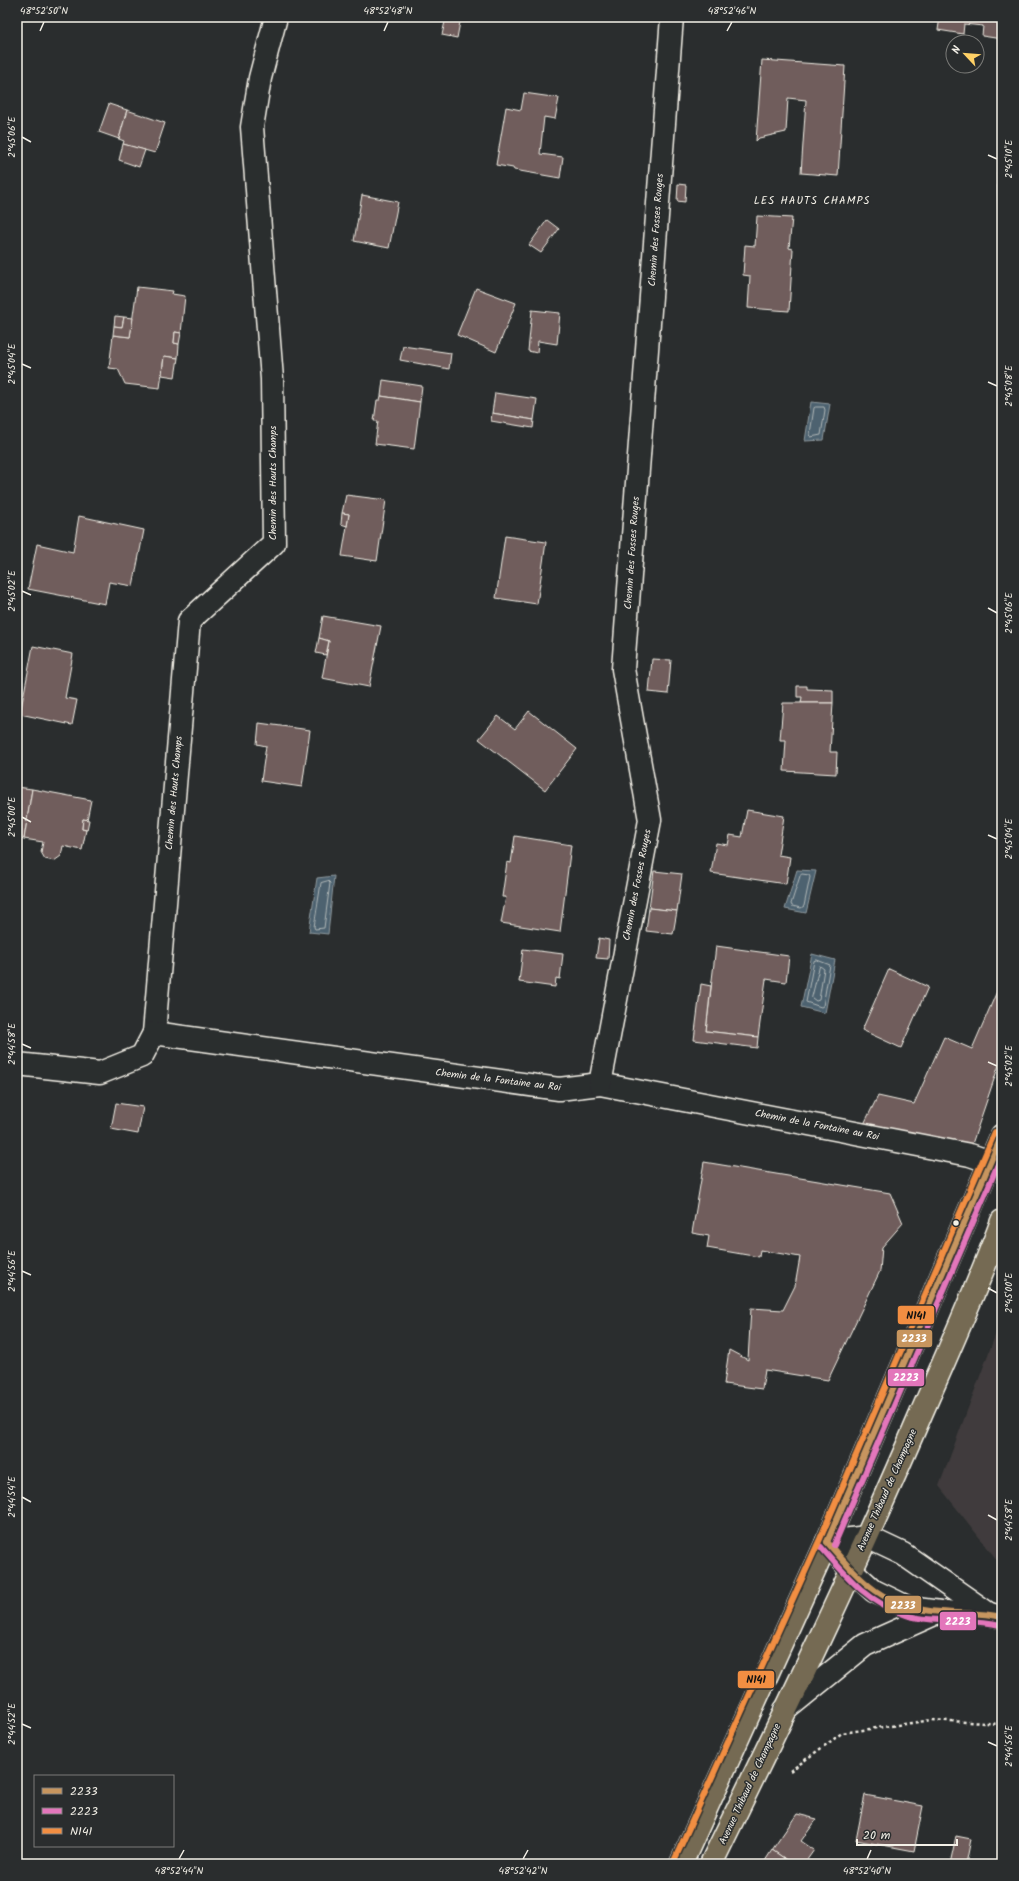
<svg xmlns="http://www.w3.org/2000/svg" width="1019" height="1881" viewBox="0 0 1019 1881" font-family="Kalam,sans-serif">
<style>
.built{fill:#3f3b3c}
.water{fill:#4d6270;stroke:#909ba0}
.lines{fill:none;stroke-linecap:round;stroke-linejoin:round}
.shore{stroke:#b1b8b8;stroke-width:1}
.building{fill:#705d5c;stroke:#f4f1e8}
.minor-casing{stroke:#f4f1e8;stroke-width:25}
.major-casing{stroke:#f4f1e8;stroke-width:25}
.path{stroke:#f4f1e8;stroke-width:2.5;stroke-dasharray:3 3;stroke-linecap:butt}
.minor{stroke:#2a2d2e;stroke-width:22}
.major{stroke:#746b52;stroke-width:22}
.bus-1-casing{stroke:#2a2d2e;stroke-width:9}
.bus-2-casing{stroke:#2a2d2e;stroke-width:9}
.bus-3-casing{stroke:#2a2d2e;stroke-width:9}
.bus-1{stroke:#c7955e;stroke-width:6}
.bus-2{stroke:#e376bb;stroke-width:6}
.bus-3{stroke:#f28e42;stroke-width:6}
.ticks{fill:none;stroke:#f4f1e8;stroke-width:1.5}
.bus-dot{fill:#f4f1e8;stroke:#2a2d2e;stroke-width:1.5}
.labels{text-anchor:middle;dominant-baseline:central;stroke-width:3;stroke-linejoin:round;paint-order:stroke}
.street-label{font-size:10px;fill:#f4f1e8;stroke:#2a2d2e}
.neighbourhood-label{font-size:11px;letter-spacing:1px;fill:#f4f1e8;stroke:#2a2d2e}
.line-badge{stroke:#2a2d2e;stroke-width:1.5}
.badge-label{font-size:11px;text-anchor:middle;font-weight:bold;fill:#fff}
.pale-badge-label{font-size:11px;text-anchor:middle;font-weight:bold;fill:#111}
.neatline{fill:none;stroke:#f4f1e8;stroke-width:1.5}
.ticks-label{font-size:10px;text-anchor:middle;fill:#f4f1e8}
</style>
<rect width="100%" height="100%" fill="#2a2d2e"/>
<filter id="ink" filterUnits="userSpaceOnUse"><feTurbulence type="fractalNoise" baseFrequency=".025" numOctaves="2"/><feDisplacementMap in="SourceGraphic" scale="8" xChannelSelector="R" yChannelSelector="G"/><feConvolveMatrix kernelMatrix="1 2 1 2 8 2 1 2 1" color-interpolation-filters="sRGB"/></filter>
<g filter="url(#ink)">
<path class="built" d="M1002 1317V1561L997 1560 939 1486Z"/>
<g class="water">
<path d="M811 402 830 404 824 440 805 441Z"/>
<path d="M797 870 816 871 806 913 785 909Z"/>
<path d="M334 876 328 934 309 932 317 878Z"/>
<path d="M812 954 835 960 825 1013 801 1007Z"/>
</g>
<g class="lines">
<g class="shore">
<path d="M816 407H824L825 410 821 435 811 437 810 434 814 408Z"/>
<path d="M802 874 809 875 810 877 804 906 801 908 792 906 791 904 800 876Z"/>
<path d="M328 881 330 883 324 928 315 929 314 927 321 883Z"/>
<path d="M817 960 830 965 823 1006 821 1007 806 1002 814 961Z"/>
<path d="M820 966 824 969 819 1000 816 1001 812 998Z"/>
</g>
</g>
<g class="building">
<path d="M446 17H461L457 38 442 35Z"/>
<path d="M940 17H1002V39L982 36 983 26 964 24 963 34 938 30Z"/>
<path d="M762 60 845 66 838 176 801 173 806 100 788 98 786 132 759 138 756 141Z"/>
<path d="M524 93 559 98 555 119 544 117 540 154 563 157 560 178 514 170 513 168 496 165 506 107 521 110Z"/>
<path d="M109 104 127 110 119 139 99 132Z"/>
<path d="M127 110 165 123 155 153 123 144 124 141 119 139Z"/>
<path d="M123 144 145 150 139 167 119 160Z"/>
<path d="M997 172H1002V275H1001Z"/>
<path d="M678 184 686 185 685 202 677 201Z"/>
<path d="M362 195 398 202 389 248 354 241Z"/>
<path d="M757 216 792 218 789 248 793 249 789 311 748 308 750 276 743 275 745 245 755 246Z"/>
<path d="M547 220 559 229 541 253 529 245Z"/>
<path d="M137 287 173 291 172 294 185 296 181 333 175 332 174 343 179 344 178 358 164 356 160 388 125 384 118 369 109 368 113 335 130 337Z"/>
<path d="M476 288 516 303 496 352 457 335Z"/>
<path d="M532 310 560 313 557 344 538 341 537 353 528 351Z"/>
<path d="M115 316 124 317 122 327 114 326Z"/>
<path d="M124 317 133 318 130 337 113 335 114 326 122 327Z"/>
<path d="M175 332 181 333 179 344 174 343Z"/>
<path d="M403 346 451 353 449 369 400 360Z"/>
<path d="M164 356 178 358 175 377 162 375Z"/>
<path d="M383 380 422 386 420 402 381 396Z"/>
<path d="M495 393 537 399 534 420 492 413Z"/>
<path d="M381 396 420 402 414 449 375 444 378 421H374L377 400H380Z"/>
<path d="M492 413 534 420 533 428 491 421Z"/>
<path d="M346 495 386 500 377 561 342 556 349 514 342 513Z"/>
<path d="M342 513 349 514 347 526 341 524Z"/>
<path d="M79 516 144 530 133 586 109 582 105 604 28 589 37 544 73 552Z"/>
<path d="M505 536 546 542 537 604 496 598Z"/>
<path d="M323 616 381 626 369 687 322 678 329 641 319 638Z"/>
<path d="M319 638 329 641 326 655 316 653Z"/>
<path d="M33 646 73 654 65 698 77 700 72 725 20 714Z"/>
<path d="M652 659 671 660 668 694 649 692Z"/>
<path d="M797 686H807V689L833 690V703H801L802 697H797Z"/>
<path d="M783 703H833L830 752H837L836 774 784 771 786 740H780Z"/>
<path d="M529 711 577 749 545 790 479 739 498 716 515 729Z"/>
<path d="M259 723 310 730 302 787 261 781 266 746 257 744Z"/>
<path d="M17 787 32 789 24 839 17 837Z"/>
<path d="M32 789 91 800 87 820 83 819 82 829 86 830 82 850 63 846 61 856 54 861 45 859 41 852 43 842 24 839Z"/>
<path d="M747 810 784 816 778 855 790 857 786 884 711 873 716 843 728 845 730 835 742 837Z"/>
<path d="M83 819 89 820 87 830 82 829Z"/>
<path d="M515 836 571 845 560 932 501 923 506 897H502L507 862 511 863Z"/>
<path d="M654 871 682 874 677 911 649 908Z"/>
<path d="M649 908 677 911 673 934 646 931Z"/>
<path d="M599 938 609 940 608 959 596 958Z"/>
<path d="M716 946 789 956 786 982 766 979 758 1037 706 1031Z"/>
<path d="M523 949 563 954 560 979 556 978 555 987 519 982Z"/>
<path d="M889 969 928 987 901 1048 862 1030Z"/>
<path d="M1001 982 1002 1056 972 1144 952 1143 863 1126 878 1096 914 1104 944 1037 972 1049Z"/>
<path d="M701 984 711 986 706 1031 758 1037 757 1048 694 1040Z"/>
<path d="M116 1103 143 1107 138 1134 111 1129Z"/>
<path d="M704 1162 890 1193 903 1223 882 1247 880 1271 828 1380 765 1370 762 1389 724 1384 729 1350 748 1360 751 1308 783 1310 795 1286 800 1257 760 1250 759 1257 707 1248 709 1236 692 1233Z"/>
<path d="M865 1795 923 1806 914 1851 856 1840Z"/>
<path d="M797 1814 817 1819 801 1841 814 1850 804 1864 788 1861 772 1850Z"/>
<path d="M956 1836 971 1839 966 1864H950Z"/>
<path d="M772 1850 784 1858 780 1864H763Z"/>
</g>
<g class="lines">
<defs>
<g id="minor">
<path d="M154 1033 189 621 274 543 272 379 252 127 260 78 276 17"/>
<path d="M17 1064 100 1073 142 1056 154 1033 559 1089 600 1084 970 1155 1002 1166"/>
<path d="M600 1084 650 820 623 669 672 17"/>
<path d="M827 1542 851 1570 874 1591 909 1608 940 1612 989 1614 1002 1617"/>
<path d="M827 1542 867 1537 903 1554 989 1614"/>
<path d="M785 1710 865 1645 939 1612"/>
</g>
<g id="major">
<path d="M681 1864 827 1542 1002 1135"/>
<path d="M711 1864C784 1715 856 1566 921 1414 949 1350 978 1286 1002 1221"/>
</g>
</defs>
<use href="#minor" class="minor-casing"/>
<use href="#major" class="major-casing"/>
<path class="path" d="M790 1771 842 1733 932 1720 1002 1724"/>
<use href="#minor" class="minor"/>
<use href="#major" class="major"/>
<defs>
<g id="bus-1">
<path d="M827 1542 1002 1135"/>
<path d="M827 1542C862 1583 884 1608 941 1612 961 1614 982 1612 1002 1617"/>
</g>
<g id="bus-2">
<path d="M834 1545 1002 1155"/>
<path d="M821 1547C847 1577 867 1602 906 1615 916 1619 929 1619 939 1620 960 1622 980 1620 1000 1625"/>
</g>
<path id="bus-3" d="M674 1861 820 1539 995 1132"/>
</defs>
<use href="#bus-1" class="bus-1-casing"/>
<use href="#bus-2" class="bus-2-casing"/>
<use href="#bus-3" class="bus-3-casing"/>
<use href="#bus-1" class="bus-1"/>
<use href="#bus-2" class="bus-2"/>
<use href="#bus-3" class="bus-3"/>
</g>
</g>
<path class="ticks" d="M40 31 44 22M384 31 388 22M727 31 732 22M22 137 31 142M988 155 997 159M22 364 31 368M988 382 997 386M22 591 31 595M988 608 997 613M22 817 31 822M988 835 997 839M22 1044 31 1048M988 1062 997 1066M22 1271 31 1275M988 1288 997 1293M22 1497 31 1502M988 1515 997 1520M22 1724 31 1728M988 1742 997 1746M179 1859 184 1850M523 1859 528 1850M867 1859 871 1850"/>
<circle class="bus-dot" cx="956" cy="1223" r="3.5"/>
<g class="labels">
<g class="street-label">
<text transform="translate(656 230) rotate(-86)">Chemin des Fosses Rouges</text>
<text transform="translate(273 483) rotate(-90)">Chemin des Hauts Champs</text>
<text transform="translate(632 553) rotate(-86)">Chemin des Fosses Rouges</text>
<text transform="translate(174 793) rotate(-85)">Chemin des Hauts Champs</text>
<text transform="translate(637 885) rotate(-79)">Chemin des Fosses Rouges</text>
<text transform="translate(498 1080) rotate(7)">Chemin de la Fontaine au Roi</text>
<text transform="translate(817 1125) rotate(11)">Chemin de la Fontaine au Roi</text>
<text transform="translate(887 1490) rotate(-66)">Avenue Thibaud de Champagne</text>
<text transform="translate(750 1784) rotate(-65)">Avenue Thibaud de Champagne</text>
</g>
<g class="neighbourhood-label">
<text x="812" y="201">LES HAUTS CHAMPS</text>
</g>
</g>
<g class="line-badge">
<rect x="897" y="1305" width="38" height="20" rx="4" fill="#f28e42"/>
<rect x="896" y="1329" width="37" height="19" rx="4" fill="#c7955e"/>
<rect x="887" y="1368" width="38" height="19" rx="4" fill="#e376bb"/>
<rect x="884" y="1595" width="38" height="19" rx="4" fill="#c7955e"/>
<rect x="939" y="1611" width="38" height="20" rx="4" fill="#e376bb"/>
<rect x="737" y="1670" width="38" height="19" rx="4" fill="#f28e42"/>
</g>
<g class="badge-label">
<text x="914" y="1342">2233</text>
<text x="906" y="1381">2223</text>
<text x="903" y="1609">2233</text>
<text x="958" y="1625">2223</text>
</g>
<g class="pale-badge-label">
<text x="916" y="1319">N141</text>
<text x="756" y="1683">N141</text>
</g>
<rect width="1019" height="1881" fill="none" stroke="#2a2d2e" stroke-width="44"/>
<rect x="34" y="1775" width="140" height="72" fill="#2a2d2e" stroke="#7b7b78"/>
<rect x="42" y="1788" width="20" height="6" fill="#c7955e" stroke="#7b7b78"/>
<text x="70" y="1795" font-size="12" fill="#f4f1e8">2233</text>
<rect x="42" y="1808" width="20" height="6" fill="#e376bb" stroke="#7b7b78"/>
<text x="70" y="1815" font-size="12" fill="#f4f1e8">2223</text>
<rect x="42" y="1828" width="20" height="6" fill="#f28e42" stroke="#7b7b78"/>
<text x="70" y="1835" font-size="12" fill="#f4f1e8">N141</text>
<g transform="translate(965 54) rotate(296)"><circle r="19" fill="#2a2d2e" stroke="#7b7b78"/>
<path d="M0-3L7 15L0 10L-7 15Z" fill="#ffd166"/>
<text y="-6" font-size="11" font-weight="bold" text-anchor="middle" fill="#f4f1e8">N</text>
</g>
<path d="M857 1839v6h100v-6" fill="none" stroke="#f4f1e8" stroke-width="2"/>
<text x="863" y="1839" font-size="12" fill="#f4f1e8" stroke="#2a2d2e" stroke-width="3" paint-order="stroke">20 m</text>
<rect x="22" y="22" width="975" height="1837" class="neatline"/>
<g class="ticks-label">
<text x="44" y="14">48°52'50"N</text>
<text x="388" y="14">48°52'48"N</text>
<text x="732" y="14">48°52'46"N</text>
<text transform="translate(11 137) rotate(-90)" y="4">2°45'06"E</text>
<text transform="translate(1008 159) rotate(-90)" y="4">2°45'10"E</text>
<text transform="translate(11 364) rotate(-90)" y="4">2°45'04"E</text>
<text transform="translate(1008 386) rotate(-90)" y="4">2°45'08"E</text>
<text transform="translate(11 591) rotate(-90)" y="4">2°45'02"E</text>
<text transform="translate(1008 613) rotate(-90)" y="4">2°45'06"E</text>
<text transform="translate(11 817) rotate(-90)" y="4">2°45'00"E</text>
<text transform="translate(1008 839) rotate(-90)" y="4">2°45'04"E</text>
<text transform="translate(11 1044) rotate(-90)" y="4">2°44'58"E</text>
<text transform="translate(1008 1066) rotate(-90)" y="4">2°45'02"E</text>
<text transform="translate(11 1271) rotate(-90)" y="4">2°44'56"E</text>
<text transform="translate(1008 1293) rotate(-90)" y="4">2°45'00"E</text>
<text transform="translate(11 1497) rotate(-90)" y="4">2°44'54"E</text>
<text transform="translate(1008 1520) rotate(-90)" y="4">2°44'58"E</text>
<text transform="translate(11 1724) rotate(-90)" y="4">2°44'52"E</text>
<text transform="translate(1008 1746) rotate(-90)" y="4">2°44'56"E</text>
<text x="179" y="1874">48°52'44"N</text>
<text x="523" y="1874">48°52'42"N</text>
<text x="867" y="1874">48°52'40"N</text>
</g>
</svg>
